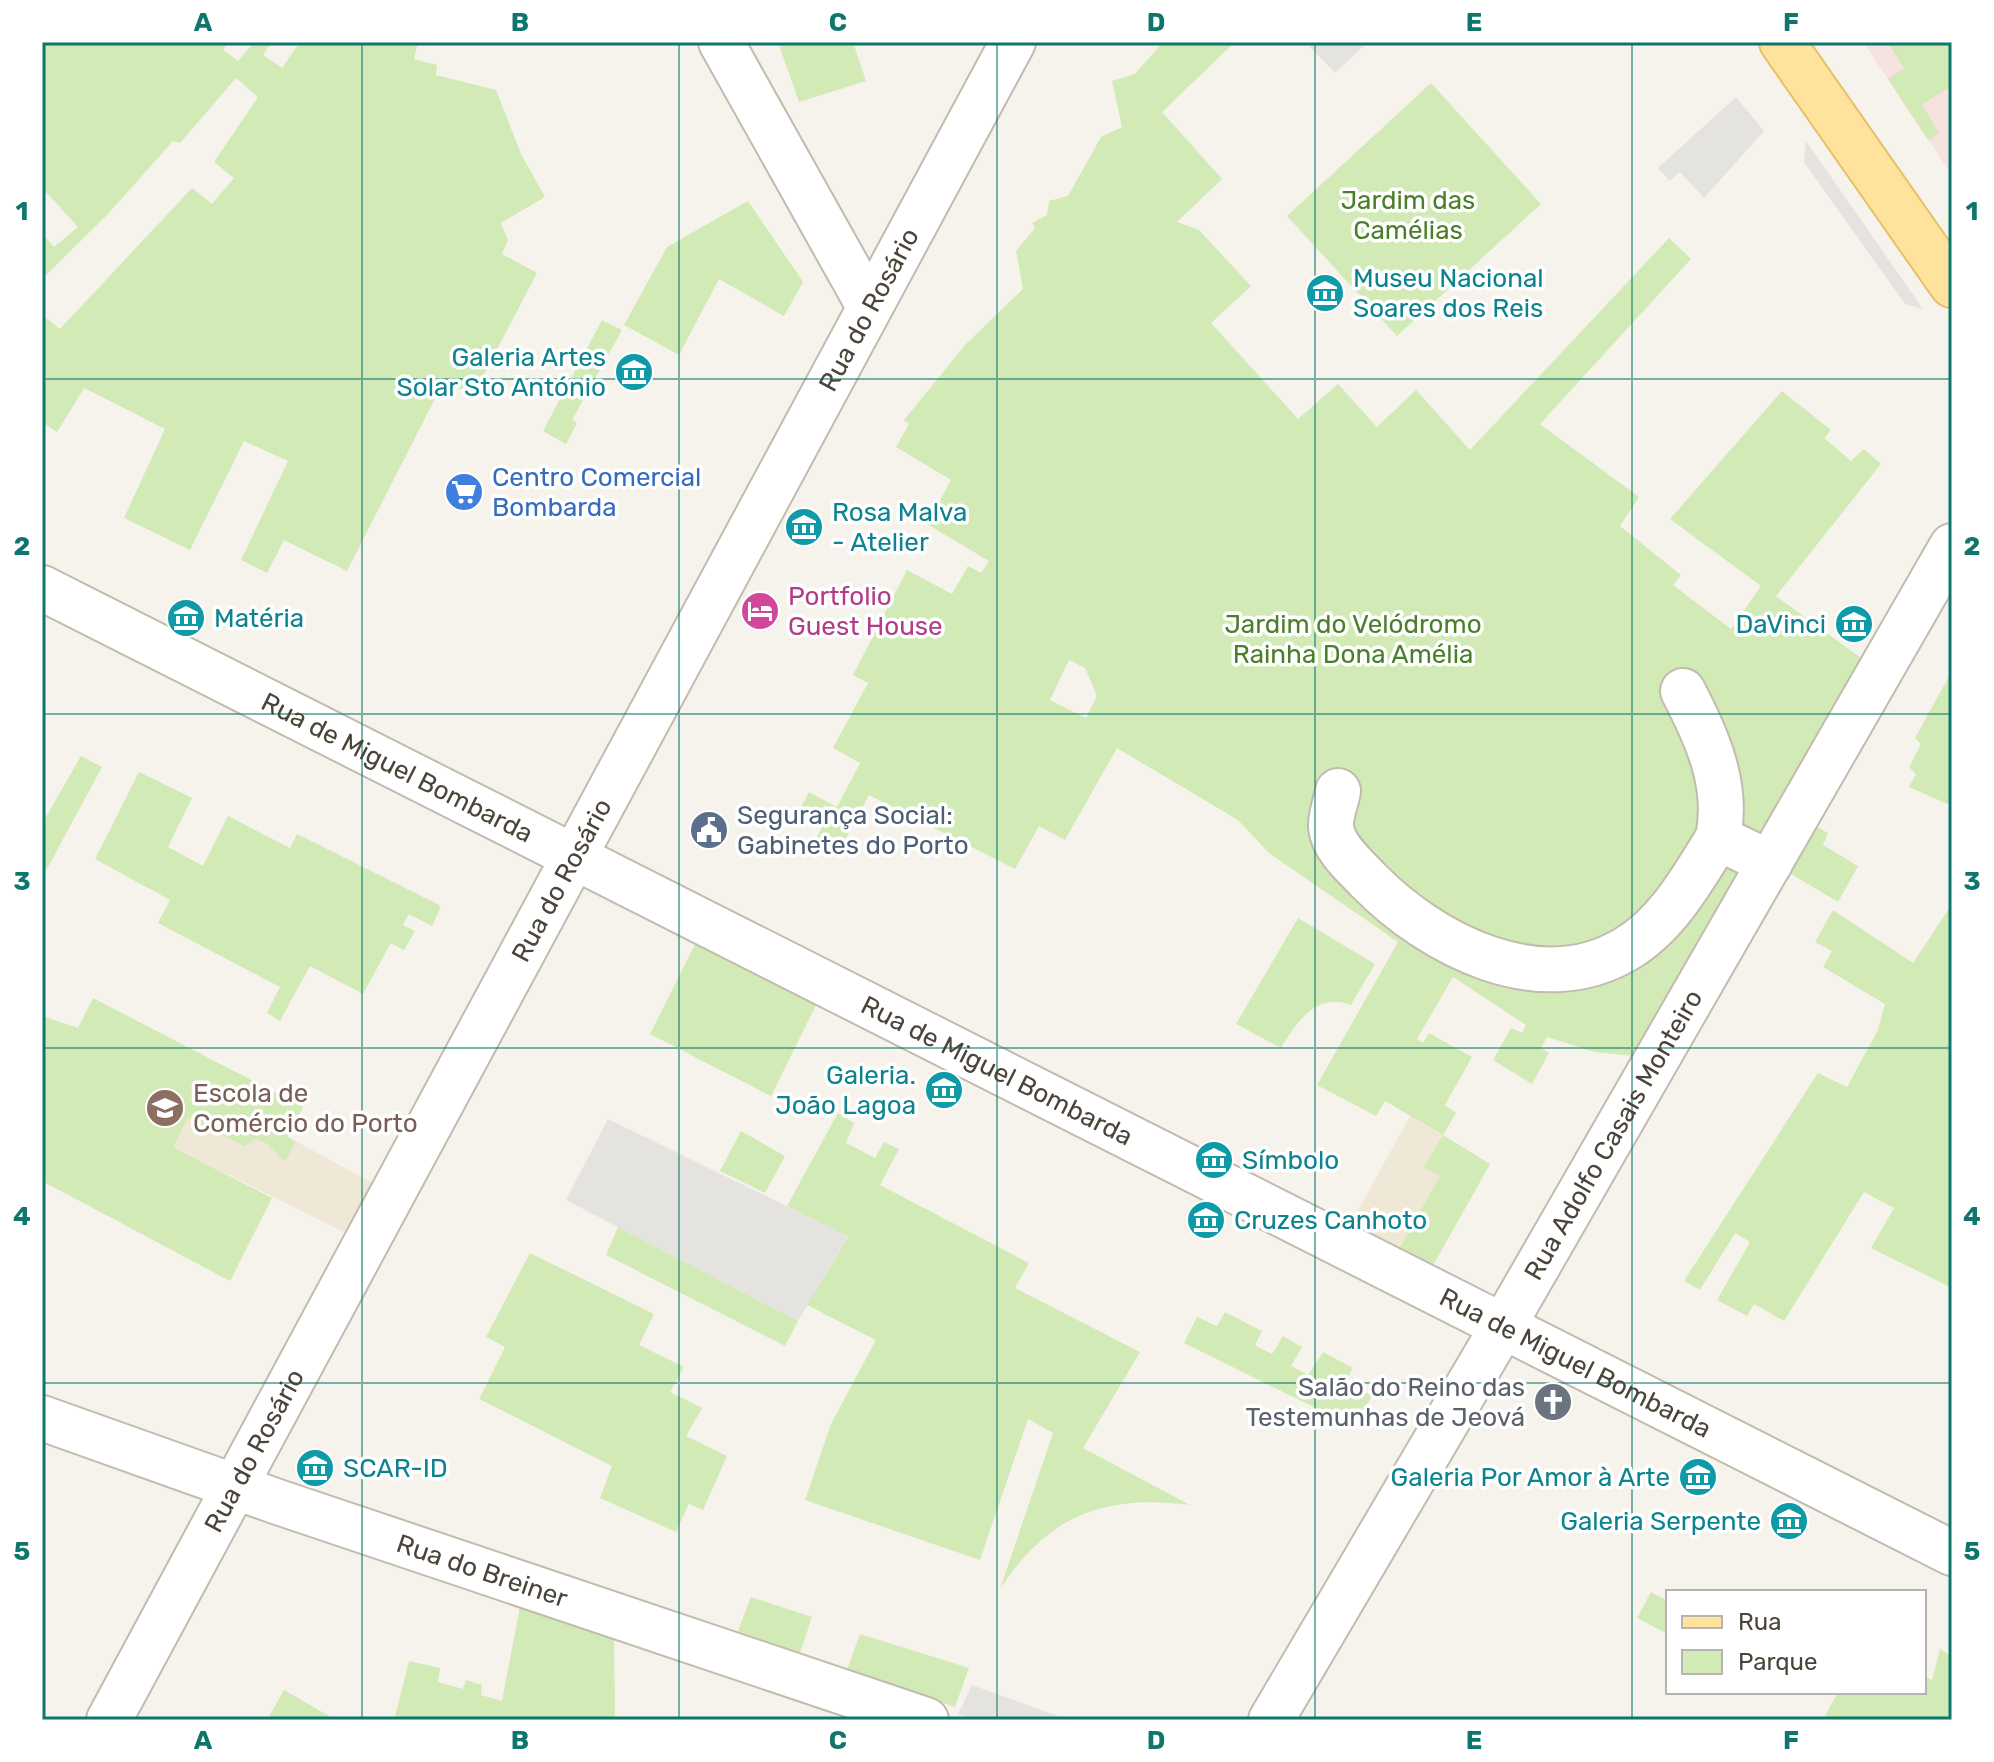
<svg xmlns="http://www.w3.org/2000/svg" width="1994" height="1762" viewBox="0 0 1994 1762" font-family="Rubik,sans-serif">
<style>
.education{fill:#efe8d6}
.medical{fill:#f6e3e0}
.green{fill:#d2eab5;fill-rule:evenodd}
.parking{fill:#e5e3e0}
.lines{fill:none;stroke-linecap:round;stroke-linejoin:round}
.minor-casing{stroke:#c2bbae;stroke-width:48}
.major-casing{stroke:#e6c16a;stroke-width:48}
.minor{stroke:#fff;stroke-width:44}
.major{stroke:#ffe39c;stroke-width:44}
.grid{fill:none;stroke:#0f766e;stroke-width:2;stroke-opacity:0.55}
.labels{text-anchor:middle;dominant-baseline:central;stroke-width:7;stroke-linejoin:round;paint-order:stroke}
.park-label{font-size:26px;fill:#4a7f2a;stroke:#fff}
.culture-label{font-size:26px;fill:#0d838f;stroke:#fff;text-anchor:start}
.street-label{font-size:26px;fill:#4b4439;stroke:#fff}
.shop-label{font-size:26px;fill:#366cbe;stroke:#fff;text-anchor:start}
.hotel-label{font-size:26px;fill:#b23c85;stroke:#fff;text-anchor:start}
.service-label{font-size:26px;fill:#4e5e75;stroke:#fff;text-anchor:start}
.education-label{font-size:26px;fill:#785e54;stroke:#fff;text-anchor:start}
.worship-label{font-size:26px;fill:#5b616d;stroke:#fff;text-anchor:end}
.neatline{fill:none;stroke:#0f766e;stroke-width:3}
.grid-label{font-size:26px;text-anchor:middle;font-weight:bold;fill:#0f766e}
</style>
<rect width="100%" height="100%" fill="#f6f3ec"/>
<g class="education">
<path d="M42 1064 288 1137 376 1185 349 1235 173 1147Z"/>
<path d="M1410 1116 1490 1164 1432 1267 1349 1227Z"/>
</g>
<path class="medical" d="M1863 42H1952V176L1941 159Z"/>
<g class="green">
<path d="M42 42H228L223 50 238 61 254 42H272L263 55 282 68 300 42H418L414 59 437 65 436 75 496 90 521 154 545 197 501 223 508 240 502 254 537 273 473 395 444 381 347 571 284 540 267 573 241 560 288 461 244 441 190 550 124 518 165 429 84 388 57 432 42 422V315L60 329 192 188 212 204 234 178 214 162 258 97 236 78 180 143 173 141 107 215 42 279V233L54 247 78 227 47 193 42 197Z"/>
<path d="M778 42H853L866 81 799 102Z"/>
<path d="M1163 42H1235L1162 112 1222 179 1177 222 1199 230 1251 286 1211 323 1298 419 1338 384 1377 427 1416 390 1470 450 1669 238 1691 259 1540 424 1639 497 1620 526 1681 575 1673 585 1731 629 1761 586 1670 519 1782 391 1831 430 1824 438 1851 461 1864 449 1881 464 1776 596 1861 658 1633 1056 1595 1052 1547 1037 1541 1048 1549 1053 1532 1084 1493 1060 1511 1028 1522 1033 1526 1025 1453 977 1417 1039 1423 1043 1429 1033 1472 1057 1445 1105 1456 1113 1443 1135 1490 1164 1432 1267 1398 1251 1440 1176 1424 1167 1443 1135 1385 1101 1376 1116 1317 1085 1398 942 1269 853 1238 820 1117 748 1065 840 1039 826 1015 869 869 795 839 851 816 840 824 823 806 814 802 805 809 792 837 807 860 763 833 748 868 683 853 675 907 570 952 594 968 566 981 573 989 561 927 524 951 480 896 447 909 424 904 420 966 344 1023 289 1016 251 1035 228 1032 223 1047 215 1049 201 1068 196 1101 137 1122 127 1112 81 1135 74ZM1069 660 1085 668 1097 696 1086 718 1050 700Z"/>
<path d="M1887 42H1952V94L1948 88 1922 105 1939 133 1928 140 1888 79 1904 68Z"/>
<path d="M1431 83 1541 204 1397 336 1287 216Z"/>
<path d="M748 201 803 282 784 316 719 279 679 355 624 325 667 247Z"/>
<path d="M602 320 622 330 572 420 577 423 566 444 543 431Z"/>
<path d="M1952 671V806L1909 787 1916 774 1909 767 1921 744 1915 738Z"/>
<path d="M81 756 102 767 42 878V824Z"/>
<path d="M139 772 192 798 168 847 203 866 228 816 290 848 297 834 441 906 432 926 409 914 403 925 415 931 404 950 391 943 363 994 310 966 280 1021 267 1013 280 987 158 923 170 900 95 859Z"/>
<path d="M1815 826 1828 833 1823 845 1858 866 1838 902 1788 872Z"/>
<path d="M1952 904V1288L1871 1248 1894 1208 1864 1192 1784 1321 1754 1304 1747 1316 1717 1300 1750 1242 1735 1233 1700 1290 1684 1281 1818 1073 1847 1087 1878 1030 1885 1004 1823 967 1832 951 1815 942 1833 910 1913 963Z"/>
<path d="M1298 918 1375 964 1351 1005C1317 992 1297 1021 1281 1048L1236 1024Z"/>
<path d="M697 940 818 1001 771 1096 650 1034Z"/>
<path d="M93 998 303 1107 288 1137 295 1142 285 1162 266 1143 255 1139 245 1146 188 1118 173 1147 272 1198 230 1281 42 1181V1016L78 1028Z"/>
<path d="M838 1113 854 1123 846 1143 875 1158 884 1142 899 1149 880 1185 1029 1263 1015 1288 1140 1352 1083 1448 1190 1505C1105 1494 1048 1515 1000 1589L1053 1433 1028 1419 980 1560 805 1500 831 1424 876 1340 807 1305 848 1237 787 1206Z"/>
<path d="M741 1131 785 1156 765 1193 720 1171Z"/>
<path d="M618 1227 798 1321 785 1346 606 1255Z"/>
<path d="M530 1253 654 1314 639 1345 684 1367 670 1392 702 1408 686 1436 727 1456 703 1510 689 1504 676 1532 600 1498 612 1466 479 1399 505 1347 486 1337Z"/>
<path d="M1225 1312 1262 1331 1255 1345 1272 1354 1283 1336 1302 1347 1291 1366 1308 1375 1323 1352 1353 1368 1346 1380 1372 1396 1354 1427 1184 1343 1197 1317 1217 1326Z"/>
<path d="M1651 1592 1668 1601V1634L1637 1618Z"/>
<path d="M751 1597 812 1617 800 1653 738 1631Z"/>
<path d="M521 1601 614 1632 615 1720H394L409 1661 440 1668 438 1682 463 1689 466 1680 482 1685 481 1695 502 1701Z"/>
<path d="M860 1634 969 1668 955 1707 847 1670Z"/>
<path d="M1940 1649 1952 1656V1720H1834L1825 1716 1838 1692H1924V1676L1932 1680Z"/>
<path d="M284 1690 336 1720H267Z"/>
</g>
<g class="parking">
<path d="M1311 42H1368L1335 73 1308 45Z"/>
<path d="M1736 97 1764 131 1704 198 1680 172 1670 181 1658 168Z"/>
<path d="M1806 141 1923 309 1905 304 1804 162Z"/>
<path d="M608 1119 848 1236 798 1321 566 1200Z"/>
<path d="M972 1685 1069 1720H975L958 1714Z"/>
</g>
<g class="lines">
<defs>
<g id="minor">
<path d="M721 42 869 306"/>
<path id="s1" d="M42 588 1952 1553"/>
<path d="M1683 691C1707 737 1729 785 1718 838"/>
<path d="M1338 791C1336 802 1330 817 1331 827 1333 848 1356 867 1369 881 1431 944 1539 1001 1626 949 1668 924 1693 878 1718 838L1770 863"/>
<path id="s2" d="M42 1418 278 1502 926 1720"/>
<path id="s3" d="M109 1720 1013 42"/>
<path id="s4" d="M1271 1720 1502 1328 1952 546"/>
</g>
<path id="major" d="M1782 42 1952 285"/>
</defs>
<use href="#minor" class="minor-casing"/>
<use href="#major" class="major-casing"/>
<use href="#minor" class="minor"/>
<use href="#major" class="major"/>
</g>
<path class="grid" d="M362 42V1720M679 42V1720M997 42V1720M1315 42V1720M1632 42V1720M42 379H1952M42 714H1952M42 1048H1952M42 1383H1952"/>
<defs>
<symbol id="museum-disc" viewBox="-11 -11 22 22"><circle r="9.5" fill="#0f9aa8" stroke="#fff"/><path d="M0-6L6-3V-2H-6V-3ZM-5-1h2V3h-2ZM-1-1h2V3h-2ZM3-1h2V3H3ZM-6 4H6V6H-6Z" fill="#fff"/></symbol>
<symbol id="supermarket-disc" viewBox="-11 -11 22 22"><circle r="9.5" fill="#3f7fe0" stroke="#fff"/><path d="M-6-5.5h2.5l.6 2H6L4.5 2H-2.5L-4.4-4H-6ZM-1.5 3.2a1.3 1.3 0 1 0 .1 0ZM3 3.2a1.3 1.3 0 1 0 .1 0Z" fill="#fff"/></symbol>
<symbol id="hotel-disc" viewBox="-11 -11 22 22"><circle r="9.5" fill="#d1479c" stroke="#fff"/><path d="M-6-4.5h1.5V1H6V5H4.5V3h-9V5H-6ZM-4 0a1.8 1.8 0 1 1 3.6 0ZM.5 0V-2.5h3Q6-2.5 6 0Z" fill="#fff"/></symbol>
<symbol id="civic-disc" viewBox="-11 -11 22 22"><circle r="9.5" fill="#5c6f8a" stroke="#fff"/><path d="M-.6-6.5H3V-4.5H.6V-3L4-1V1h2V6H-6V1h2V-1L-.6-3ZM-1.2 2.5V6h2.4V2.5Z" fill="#fff"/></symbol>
<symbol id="school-disc" viewBox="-11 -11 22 22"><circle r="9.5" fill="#8d6e63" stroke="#fff"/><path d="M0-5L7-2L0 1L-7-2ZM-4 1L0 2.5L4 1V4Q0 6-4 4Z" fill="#fff"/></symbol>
<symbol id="church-disc" viewBox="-11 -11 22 22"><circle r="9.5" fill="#6b7280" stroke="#fff"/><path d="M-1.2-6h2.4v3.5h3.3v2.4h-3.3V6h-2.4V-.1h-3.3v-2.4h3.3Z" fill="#fff"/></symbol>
</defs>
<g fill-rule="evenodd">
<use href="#museum-disc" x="1303" y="271" width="44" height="44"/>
<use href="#museum-disc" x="612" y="350" width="44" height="44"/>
<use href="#supermarket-disc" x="442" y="470" width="44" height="44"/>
<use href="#museum-disc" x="782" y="505" width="44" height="44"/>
<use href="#hotel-disc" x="738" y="589" width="44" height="44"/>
<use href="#museum-disc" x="164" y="596" width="44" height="44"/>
<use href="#museum-disc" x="1832" y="602" width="44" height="44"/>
<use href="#civic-disc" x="687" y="808" width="44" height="44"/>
<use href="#museum-disc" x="922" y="1068" width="44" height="44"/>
<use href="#school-disc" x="143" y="1086" width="44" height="44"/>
<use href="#museum-disc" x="1192" y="1138" width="44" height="44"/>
<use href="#museum-disc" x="1184" y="1198" width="44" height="44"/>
<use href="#church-disc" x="1531" y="1380" width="44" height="44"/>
<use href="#museum-disc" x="293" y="1446" width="44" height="44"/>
<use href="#museum-disc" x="1676" y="1455" width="44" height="44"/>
<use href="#museum-disc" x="1767" y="1499" width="44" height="44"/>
</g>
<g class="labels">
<g class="park-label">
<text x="1408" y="200">Jardim das<tspan x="1408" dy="30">Camélias</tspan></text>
<text x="1353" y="624">Jardim do Velódromo<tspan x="1353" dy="30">Rainha Dona Amélia</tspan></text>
</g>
<g class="culture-label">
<text x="1353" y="278">Museu Nacional<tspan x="1353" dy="30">Soares dos Reis</tspan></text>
<text x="606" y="357" text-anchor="end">Galeria Artes<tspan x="606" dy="30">Solar Sto António</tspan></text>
<text x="832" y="512">Rosa Malva<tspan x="832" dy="30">- Atelier</tspan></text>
<text x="214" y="618">Matéria</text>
<text x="1826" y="624" text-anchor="end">DaVinci</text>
<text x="916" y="1075" text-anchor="end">Galeria.<tspan x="916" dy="30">João Lagoa</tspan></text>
<text x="1242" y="1160">Símbolo</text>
<text x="1234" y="1220">Cruzes Canhoto</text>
<text x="343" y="1468">SCAR-ID</text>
<text x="1670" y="1477" text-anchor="end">Galeria Por Amor à Arte</text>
<text x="1761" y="1521" text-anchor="end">Galeria Serpente</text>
</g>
<g class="street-label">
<text stroke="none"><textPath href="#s3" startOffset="1602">Rua do Rosário</textPath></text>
<text stroke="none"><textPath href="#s1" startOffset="398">Rua de Miguel Bombarda</textPath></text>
<text stroke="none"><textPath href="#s3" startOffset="954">Rua do Rosário</textPath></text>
<text stroke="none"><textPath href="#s1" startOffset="1070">Rua de Miguel Bombarda</textPath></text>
<text stroke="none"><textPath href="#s4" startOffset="678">Rua Adolfo Casais Monteiro</textPath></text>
<text stroke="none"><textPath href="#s1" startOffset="1718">Rua de Miguel Bombarda</textPath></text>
<text stroke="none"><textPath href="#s3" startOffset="306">Rua do Rosário</textPath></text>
<text stroke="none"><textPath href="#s2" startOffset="466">Rua do Breiner</textPath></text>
</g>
<g class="shop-label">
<text x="492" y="477">Centro Comercial<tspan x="492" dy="30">Bombarda</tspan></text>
</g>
<g class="hotel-label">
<text x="788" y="596">Portfolio<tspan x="788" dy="30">Guest House</tspan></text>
</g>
<g class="service-label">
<text x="737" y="815">Segurança Social:<tspan x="737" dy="30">Gabinetes do Porto</tspan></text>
</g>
<g class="education-label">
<text x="193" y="1093">Escola de<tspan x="193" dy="30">Comércio do Porto</tspan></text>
</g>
<g class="worship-label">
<text x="1525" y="1387">Salão do Reino das<tspan x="1525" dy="30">Testemunhas de Jeová</tspan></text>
</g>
</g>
<rect width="1994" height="1762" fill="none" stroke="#ffffff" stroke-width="88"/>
<rect x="1666" y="1590" width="260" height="104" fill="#ffffff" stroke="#b7b4b0" stroke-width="2"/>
<rect x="1682" y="1616" width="40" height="12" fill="#ffe39c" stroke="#b7b4b0" stroke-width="2"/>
<text x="1738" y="1630" font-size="24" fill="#4b4439">Rua</text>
<rect x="1682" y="1650" width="40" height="24" fill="#d2eab5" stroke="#b7b4b0" stroke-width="2"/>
<text x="1738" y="1670" font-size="24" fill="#4b4439">Parque</text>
<rect x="44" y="44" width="1906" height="1674" class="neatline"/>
<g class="grid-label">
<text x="203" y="31">A</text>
<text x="520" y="31">B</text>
<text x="838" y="31">C</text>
<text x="1156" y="31">D</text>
<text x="1474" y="31">E</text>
<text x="1791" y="31">F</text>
<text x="22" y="220">1</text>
<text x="1972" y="220">1</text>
<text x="22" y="555">2</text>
<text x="1972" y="555">2</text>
<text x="22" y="890">3</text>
<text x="1972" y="890">3</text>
<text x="22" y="1225">4</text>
<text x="1972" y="1225">4</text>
<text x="22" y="1560">5</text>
<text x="1972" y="1560">5</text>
<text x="203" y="1749">A</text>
<text x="520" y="1749">B</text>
<text x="838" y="1749">C</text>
<text x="1156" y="1749">D</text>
<text x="1474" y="1749">E</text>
<text x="1791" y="1749">F</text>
</g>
</svg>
